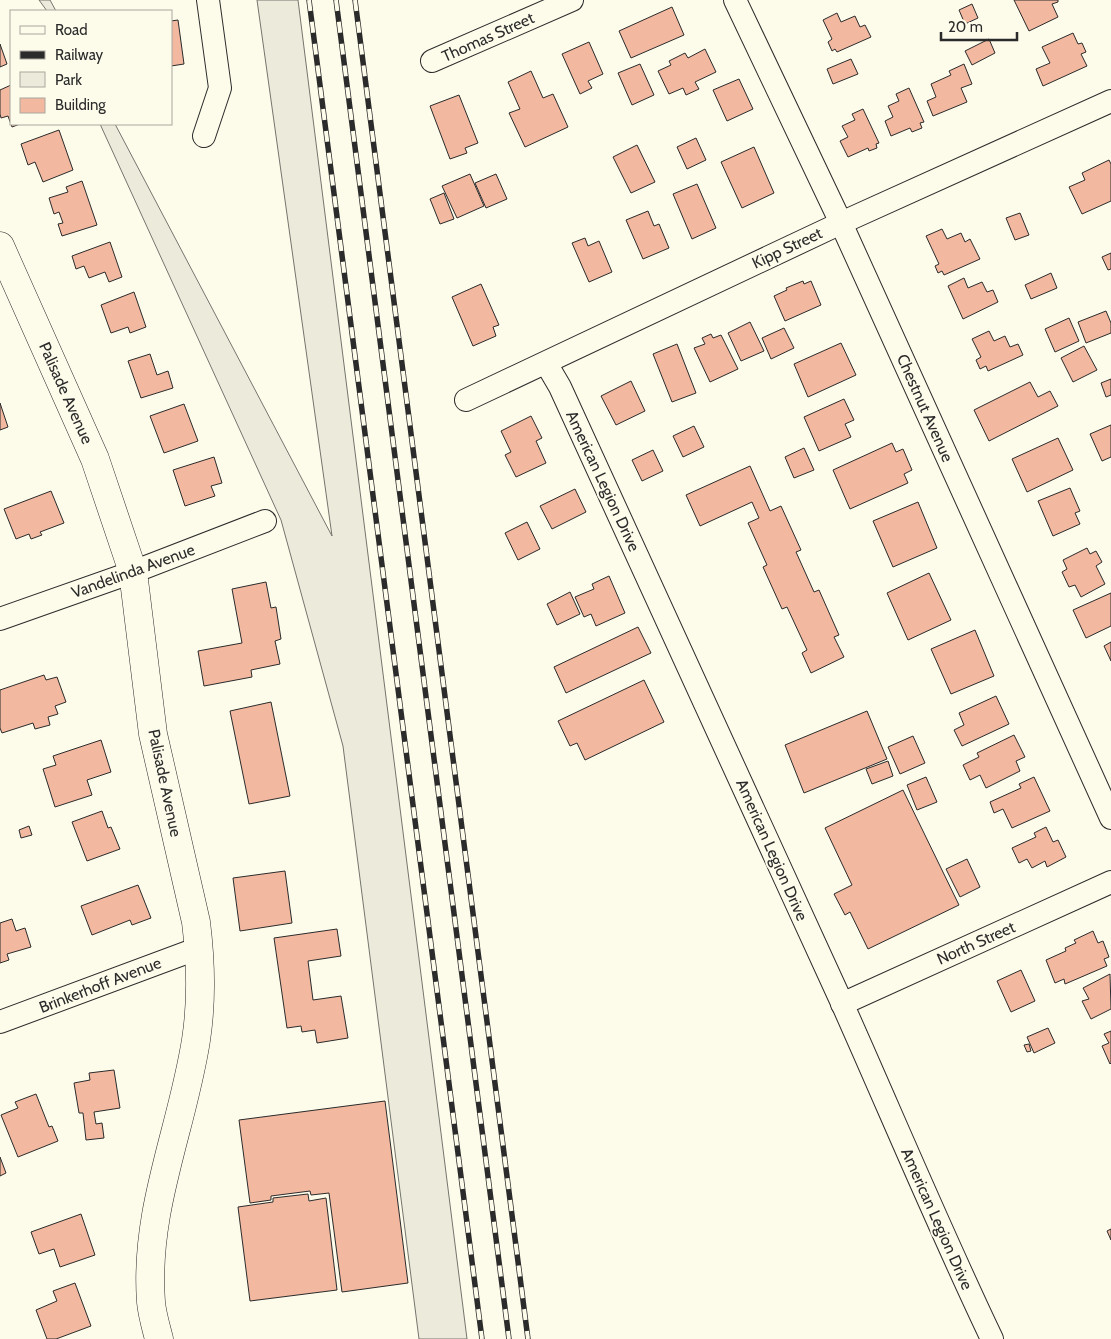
<svg xmlns="http://www.w3.org/2000/svg" width="1111" height="1339" viewBox="0 0 1111 1339" font-family="Cabin,sans-serif">
<style>
.green{fill:#ecebdb;stroke:#74746e}
.building{fill:#f2b8a0;stroke:#2b2b2b}
.lines{fill:none;stroke-linecap:round;stroke-linejoin:round}
.street-casing{stroke:#2b2b2b;stroke-width:24}
.secondary-casing{stroke:#2b2b2b;stroke-width:29}
.street{stroke:#fdfbea;stroke-width:22}
.secondary{stroke:#fdfbea;stroke-width:28}
.rail-casing{stroke:#2b2b2b;stroke-width:5.5}
.rail{stroke:#fdfbea;stroke-width:4;stroke-dasharray:11;stroke-linecap:butt}
.labels{text-anchor:middle;dominant-baseline:central;stroke-width:4;stroke-linejoin:round;paint-order:stroke}
.street-label{font-size:16px;fill:#2b2b2b;stroke:#fdfbea}
</style>
<rect width="100%" height="100%" fill="#fdfbea"/>
<g class="green">
<path d="M39 0H50L56 11H47Z"/>
<path d="M257 0H298L467 1339H419L343 746 281 520 100 124H115L332 536Z"/>
</g>
<g class="building">
<path d="M1014 0H1058V2L1052 4 1058 17 1029 31Z"/>
<path d="M972 4 978 18 965 24 959 10Z"/>
<path d="M672 7 684 35 631 58 619 31Z"/>
<path d="M837 13 841 22 855 16 860 27 865 25 871 37 837 52 835 49 832 51 828 42 832 39 823 20Z"/>
<path d="M178 20 184 64 171 66V21Z"/>
<path d="M1073 33 1078 44 1082 43 1086 52 1081 54 1087 66 1043 86 1036 69 1050 63 1042 47Z"/>
<path d="M989 39 995 53 972 65 965 51Z"/>
<path d="M589 42 603 74 588 81 592 88 580 94 562 54Z"/>
<path d="M0 44 7 64 0 67Z"/>
<path d="M705 49 716 72 695 82 699 89 686 95 683 88 669 94 658 71 671 65 669 61 685 53 688 58Z"/>
<path d="M851 59 858 74 833 84 827 69Z"/>
<path d="M640 64 654 95 632 105 618 73Z"/>
<path d="M964 64 972 84 961 88 967 102 933 116 927 101 936 97 931 84 951 75 949 71Z"/>
<path d="M531 71 543 98 553 94 568 127 525 147 509 113 520 109 508 82Z"/>
<path d="M739 79 753 109 727 121 713 90Z"/>
<path d="M11 85V124H20L12 127 8 116 1 118 0 114V90Z"/>
<path d="M909 88 924 122 920 123 922 128 912 132 910 128 891 136 885 121 893 117 888 106 899 101 896 94Z"/>
<path d="M459 95 478 143 465 148 467 153 450 159 430 106Z"/>
<path d="M863 109 879 143 876 144 877 148 869 151 868 148 848 157 840 141 848 137 842 126 855 120 852 114Z"/>
<path d="M59 130 73 170 43 182 35 162 28 165 21 144Z"/>
<path d="M696 138 706 160 687 169 677 147Z"/>
<path d="M637 145 655 182 631 193 613 157Z"/>
<path d="M754 147 774 193 742 208 721 162Z"/>
<path d="M1109 160 1111 164V201L1082 214 1069 187 1085 180 1082 173Z"/>
<path d="M470 174 484 206 457 218 442 186Z"/>
<path d="M496 174 507 199 486 208 475 183Z"/>
<path d="M82 181 97 225 62 236 58 224 63 223 59 212 54 214 49 198 68 192 66 187Z"/>
<path d="M697 184 716 228 692 239 673 194Z"/>
<path d="M444 193 454 219 440 224 430 199Z"/>
<path d="M648 211 654 226 659 224 669 248 643 259 626 220Z"/>
<path d="M1020 213 1029 235 1015 240 1006 218Z"/>
<path d="M942 229 947 239 961 233 965 242 970 239 980 259 944 275 942 271 938 273 935 266 939 264 926 236Z"/>
<path d="M585 238 588 246 599 241 612 272 589 282 572 243Z"/>
<path d="M110 242 122 277 109 282 105 272 89 278 84 266 76 269 72 256Z"/>
<path d="M1111 253V269L1108 270 1102 257Z"/>
<path d="M1051 273 1057 288 1031 299 1025 285Z"/>
<path d="M964 278 968 288 982 282 987 292 993 290 998 302 963 319 948 286Z"/>
<path d="M803 281 804 284 811 281 821 305 785 321 774 296 787 290 786 288Z"/>
<path d="M481 284 499 325 493 327 496 336 473 346 452 297Z"/>
<path d="M134 292 146 327 130 333 128 327 111 333 101 305Z"/>
<path d="M1106 311 1111 323V333L1086 343 1078 322Z"/>
<path d="M1069 318 1079 341 1055 352 1045 329Z"/>
<path d="M750 322 764 351 741 361 728 333Z"/>
<path d="M784 328 794 348 771 359 762 338Z"/>
<path d="M989 331 994 341 1005 336 1010 347 1018 344 1023 355 988 371 986 366 980 369 976 360 981 357 972 339Z"/>
<path d="M711 334 713 338 721 335 738 369 710 382 694 348 705 344 702 338Z"/>
<path d="M841 343 856 375 808 397 794 364Z"/>
<path d="M677 344 696 393 672 402 653 354Z"/>
<path d="M1084 346 1097 370 1073 382 1061 358Z"/>
<path d="M150 354 157 375 168 371 173 388 141 398 128 361Z"/>
<path d="M1111 379V395L1106 397 1101 383Z"/>
<path d="M631 381 645 411 616 425 601 396Z"/>
<path d="M1030 382 1038 397 1050 391 1058 406 989 441 974 410Z"/>
<path d="M844 399 854 420 845 424 851 437 819 451 804 417Z"/>
<path d="M0 403 8 427 0 430Z"/>
<path d="M184 404 198 441 164 453 150 416Z"/>
<path d="M531 416 542 438 536 441 546 463 516 477 505 455 511 452 501 431Z"/>
<path d="M1111 425V457L1102 461 1090 434Z"/>
<path d="M694 426 704 447 683 457 673 436Z"/>
<path d="M1058 438 1073 470 1027 492 1012 459Z"/>
<path d="M892 443 896 452 903 449 912 470 904 474 908 483 850 509 833 470Z"/>
<path d="M804 448 814 470 794 478 785 457Z"/>
<path d="M653 450 663 471 642 481 632 460Z"/>
<path d="M214 457 222 483 211 486 215 496 185 506 173 470Z"/>
<path d="M750 466 770 511 781 506 801 550 796 552 814 592 819 590 839 635 834 637 844 657 811 673 802 653 807 650 787 607 782 609 763 567 767 565 748 523 759 518 752 502 700 526 686 495Z"/>
<path d="M1070 488 1080 511 1075 513 1080 524 1053 536 1038 501Z"/>
<path d="M575 489 586 512 552 529 540 506Z"/>
<path d="M51 491 64 523 40 532 42 535 31 539 29 534 16 539 4 509Z"/>
<path d="M918 502 937 548 893 567 873 521Z"/>
<path d="M527 522 540 549 518 560 505 533Z"/>
<path d="M1087 548 1090 554 1096 551 1102 562 1096 566 1105 584 1081 597 1075 585 1069 587 1062 572 1067 569 1063 560Z"/>
<path d="M929 573 951 620 908 640 887 593Z"/>
<path d="M609 576 625 613 596 626 591 614 584 617 575 597 594 589 592 584Z"/>
<path d="M266 582 271 608 276 607 281 639 275 641 280 664 251 670 252 677 204 686 198 651 242 643 232 589Z"/>
<path d="M570 592 580 614 557 625 547 604Z"/>
<path d="M1111 593V626L1086 638 1073 610Z"/>
<path d="M638 627 651 653 566 693 554 667Z"/>
<path d="M975 630 994 676 951 694 931 649Z"/>
<path d="M1111 642V661L1104 646Z"/>
<path d="M44 675 46 680 57 677 66 702 55 706 58 714 48 717 50 725 35 729 33 723 2 733 0 728V690Z"/>
<path d="M644 680 664 722 585 760 577 743 570 746 558 721Z"/>
<path d="M996 696 1009 724 962 746 954 730 964 725 959 713Z"/>
<path d="M271 702 290 796 249 804 230 711Z"/>
<path d="M867 711 887 759 804 793 785 745Z"/>
<path d="M1014 735 1025 757 1016 761 1020 771 986 788 980 775 970 780 963 765 979 757 977 753Z"/>
<path d="M913 736 925 763 900 774 888 747Z"/>
<path d="M101 740 111 772 87 780 92 795 55 807 43 769 56 765 53 756Z"/>
<path d="M888 761 893 776 872 784 866 769Z"/>
<path d="M926 777 937 802 917 810 907 785Z"/>
<path d="M1034 777 1050 811 1012 828 1003 809 994 813 990 802 1021 788 1019 784Z"/>
<path d="M903 790 959 905 868 949 850 912 845 915 834 894 852 885 825 828Z"/>
<path d="M102 811 108 828 111 827 120 849 87 861 72 822Z"/>
<path d="M29 826 32 835 21 838 19 830Z"/>
<path d="M1046 827 1053 842 1058 840 1066 857 1047 867 1045 861 1032 868 1027 859 1019 863 1012 848 1036 837 1034 833Z"/>
<path d="M967 859 980 887 960 897 946 869Z"/>
<path d="M285 871 292 923 240 931 233 878Z"/>
<path d="M138 885 151 918 132 925 130 920 92 935 81 906Z"/>
<path d="M12 919 16 931 25 928 31 947 7 954 9 960 0 963V923Z"/>
<path d="M337 929 341 956 308 961 313 1000 341 996 348 1038 317 1043 315 1030 302 1032 301 1026 287 1028 274 938Z"/>
<path d="M1093 931 1098 943 1103 941 1109 957 1104 959 1107 966 1065 984 1064 979 1055 983 1046 960 1066 951 1065 948 1076 943 1074 940Z"/>
<path d="M1021 970 1035 1001 1011 1012 997 981Z"/>
<path d="M1110 974 1111 1009 1091 1019 1082 1001 1089 999 1083 988Z"/>
<path d="M1048 1028 1055 1043 1034 1053 1027 1037Z"/>
<path d="M1111 1031V1063L1110 1064 1102 1046 1109 1043 1104 1034Z"/>
<path d="M1029 1044 1031 1051 1027 1052 1024 1045Z"/>
<path d="M114 1070 120 1108 94 1112 96 1124 102 1123 104 1138 86 1140 83 1113H79L74 1083 90 1080 89 1073Z"/>
<path d="M36 1094 49 1127 52 1126 58 1141 18 1157 1 1115 18 1108 15 1102Z"/>
<path d="M385 1101 408 1283 342 1292 329 1193 311 1195 310 1191 271 1196V1200L250 1203 239 1120Z"/>
<path d="M0 1157 6 1173 0 1176Z"/>
<path d="M308 1194 309 1201 326 1198 337 1290 250 1301 238 1207 273 1202V1198Z"/>
<path d="M81 1214 95 1255 60 1267 54 1249 39 1254 31 1232Z"/>
<path d="M1111 1229V1240L1107 1231Z"/>
<path d="M75 1283 91 1326 56 1339H47L36 1310 57 1301 53 1291Z"/>
</g>
<g class="lines">
<defs>
<g id="street">
<path d="M735 0 841 223 1111 818"/>
<path d="M432 61 572 0"/>
<path d="M204 136 220 88 208 0"/>
<path d="M546 363 560 387C654 592 749 797 842 1003 892 1115 939 1228 992 1339"/>
<path d="M466 400 841 223 1111 101"/>
<path d="M0 619 133 572 265 521"/>
<path d="M842 1004 1111 882"/>
<path d="M0 1022 199 948"/>
</g>
<path id="secondary" d="M0 246 95 459 133 572 153 734 196 922C201 962 202 1001 196 1040 182 1130 144 1209 151 1302 152 1314 156 1327 159 1339"/>
</defs>
<use href="#street" class="street-casing"/>
<use href="#secondary" class="secondary-casing"/>
<use href="#street" class="street"/>
<use href="#secondary" class="secondary"/>
<defs>
<g id="rail">
<path d="M309 0 482 1339"/>
<path d="M336 0 509 1339"/>
<path d="M355 0 528 1339"/>
</g>
</defs>
<use href="#rail" class="rail-casing"/>
<use href="#rail" class="rail"/>
</g>
<g class="labels">
<g class="street-label">
<text transform="translate(488 37) rotate(-24)">Thomas Street</text>
<text transform="translate(787 248) rotate(-25)">Kipp Street</text>
<text transform="translate(66 393) rotate(66)">Palisade Avenue</text>
<text transform="translate(925 408) rotate(66)">Chestnut Avenue</text>
<text transform="translate(603 481) rotate(65)">American Legion Drive</text>
<text transform="translate(133 571) rotate(-20)">Vandelinda Avenue</text>
<text transform="translate(165 783) rotate(78)">Palisade Avenue</text>
<text transform="translate(772 850) rotate(66)">American Legion Drive</text>
<text transform="translate(976 943) rotate(-24)">North Street</text>
<text transform="translate(100 985) rotate(-21)">Brinkerhoff Avenue</text>
<text transform="translate(937 1219) rotate(66)">American Legion Drive</text>
</g>
</g>
<rect x="10" y="10" width="162" height="115" fill="#fdfbea" stroke="#a9a89e"/>
<rect x="20" y="26" width="25" height="8" fill="#fdfbea" stroke="#a9a89e"/>
<text x="55" y="35" font-size="15" fill="#2b2b2b">Road</text>
<rect x="20" y="51" width="25" height="8" fill="#2b2b2b" stroke="#a9a89e"/>
<text x="55" y="60" font-size="15" fill="#2b2b2b">Railway</text>
<rect x="20" y="72" width="25" height="15" fill="#ecebdb" stroke="#a9a89e"/>
<text x="55" y="85" font-size="15" fill="#2b2b2b">Park</text>
<rect x="20" y="98" width="25" height="15" fill="#f2b8a0" stroke="#a9a89e"/>
<text x="55" y="110" font-size="15" fill="#2b2b2b">Building</text>
<path d="M941 32v8h76v-8" fill="none" stroke="#2b2b2b" stroke-width="2.5"/>
<text x="948" y="32" font-size="15" fill="#2b2b2b" stroke="#fdfbea" stroke-width="4" paint-order="stroke">20 m</text>
</svg>
